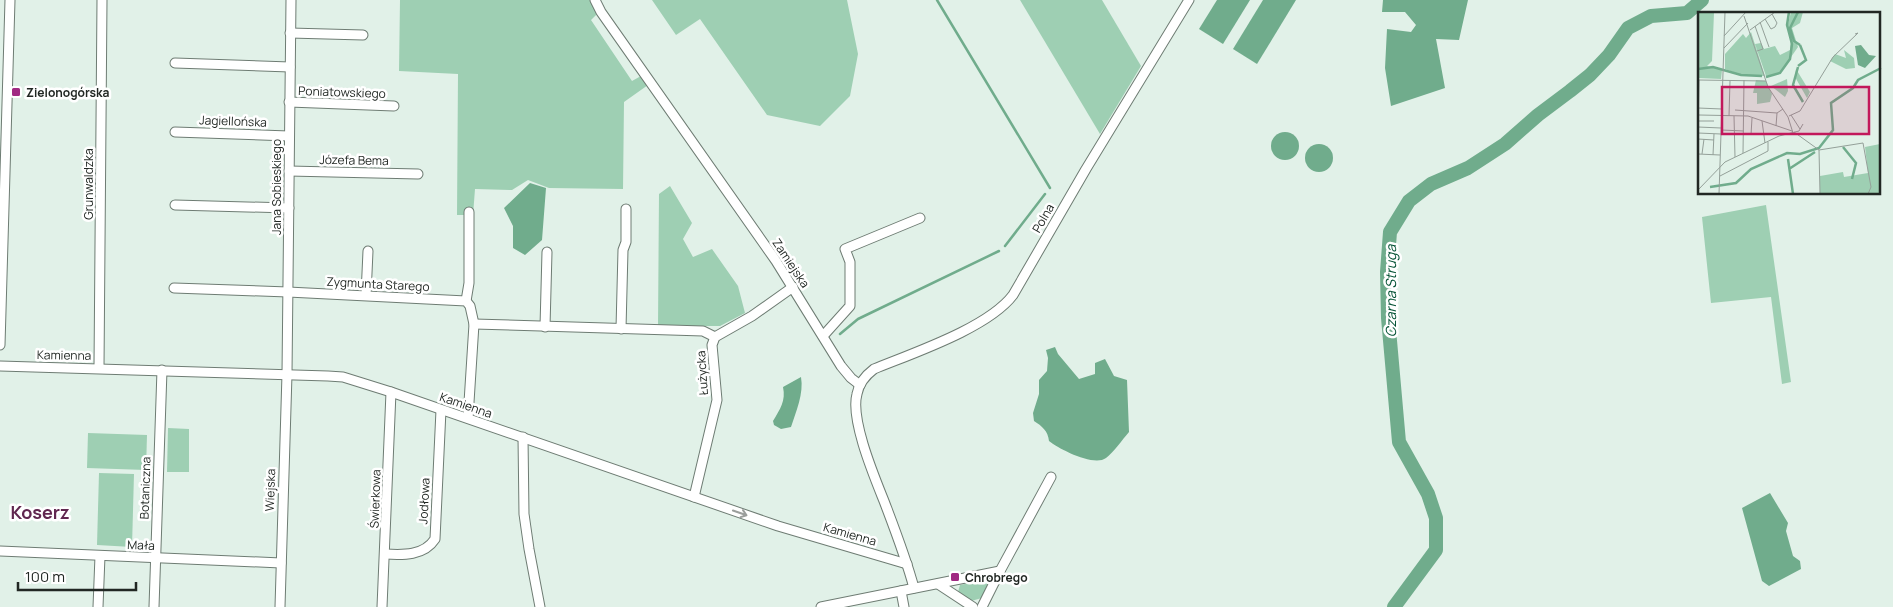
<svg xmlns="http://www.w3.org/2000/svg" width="1893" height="607" viewBox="0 0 1893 607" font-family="Manrope,sans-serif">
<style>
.green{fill:#9ecfb3}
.water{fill:#70ac8c}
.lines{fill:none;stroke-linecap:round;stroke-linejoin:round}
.stream{stroke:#70ac8c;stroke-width:2.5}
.river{stroke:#70ac8c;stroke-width:14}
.minor-casing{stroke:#6e7c73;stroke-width:11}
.minor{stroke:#fff;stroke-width:9}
.oneway{stroke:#9b9e9c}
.poi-dot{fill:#a02982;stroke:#fff;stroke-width:2}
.labels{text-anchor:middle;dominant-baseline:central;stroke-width:5;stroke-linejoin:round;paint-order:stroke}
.poi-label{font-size:12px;font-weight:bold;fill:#212723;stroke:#fff;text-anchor:start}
.street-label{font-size:12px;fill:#212723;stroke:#fff}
.water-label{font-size:14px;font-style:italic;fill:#005032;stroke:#fff}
.district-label{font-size:18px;font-weight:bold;fill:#60264f;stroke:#fff}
.inset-river{fill:none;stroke:#70ac8c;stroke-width:2.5}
.inset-road{fill:none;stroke:#94a099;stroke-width:1}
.view{fill:#c2185b;fill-opacity:0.15;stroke:#c2185b;stroke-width:2.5}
.inset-edge{fill:none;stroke:#212723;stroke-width:2.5}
</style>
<rect width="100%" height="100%" fill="#e1f1e8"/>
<g class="green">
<path d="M400 0H592L598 13 591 20 632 81 641 76 648 85 624 102 623 189 549 188 528 180 512 190 475 189 473 215H457L458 74 399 71Z"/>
<path d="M652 0H847L858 54 850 96 820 126 767 115 700 19 676 35Z"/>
<path d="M1020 0H1102L1141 66 1100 134Z"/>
<path d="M670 186 692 223 683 239 693 257 712 249 738 286 745 313 720 326H658L659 194Z"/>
<path d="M1766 205 1791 382 1782 384 1771 297 1711 303 1702 217Z"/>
<path d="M168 428 189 429V472H167Z"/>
<path d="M88 433 147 435 146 470 87 468Z"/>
<path d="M99 473 134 474 132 547 97 545Z"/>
<path d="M984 580 987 582 989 586 982 598 971 601 958 592 960 585Z"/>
</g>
<g class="water">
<path d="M1217 0H1250L1223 44 1199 29Z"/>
<path d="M1263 0H1296L1257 64 1233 49Z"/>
<path d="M1383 0H1468L1459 40 1436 39 1445 88 1391 106 1385 68 1387 29 1411 32 1416 25 1405 12H1382Z"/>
<circle cx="1285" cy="146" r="14"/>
<circle cx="1319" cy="158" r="14"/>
<path d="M530 183 546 188 542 240 525 255 513 248V226L504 208Z"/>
<path d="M1055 347 1058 354 1079 379 1095 374V363L1105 359 1114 376 1127 380 1129 432C1122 440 1114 452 1106 458 1094 467 1059 449 1049 441 1048 431 1042 426 1034 421L1033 413 1039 394V380L1047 371 1048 358 1046 350Z"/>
<path d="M801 377C804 393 796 412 791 427L781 429 774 425 773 421C780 409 786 401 783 387Z"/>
<path d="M1770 493 1788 523 1786 531 1793 556 1800 561 1801 569 1769 586 1762 581 1742 508Z"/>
</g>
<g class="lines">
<g class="stream">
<path d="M937 0 1050 188"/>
<path d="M1005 246 1045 194"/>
<path d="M840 334 858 319 999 251"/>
</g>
<path class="river" d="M1394 607 1436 550V518L1428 494 1399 442 1388 318 1387 272 1390 232 1409 201 1431 184 1468 168 1505 144 1538 115 1570 91 1590 75 1609 55 1628 28 1651 16 1687 13 1702 0"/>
<defs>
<g id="minor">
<path d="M595 0 601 12 776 261 841 366 851 378 860 385"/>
<path d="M290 33 363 35"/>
<path d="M175 63 290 67"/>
<path d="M289 102 394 106"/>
<path d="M175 132 289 136"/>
<path d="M289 171 418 174"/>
<path d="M175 205 289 208"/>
<path d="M174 288 288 292 466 301 470 306 474 324 468 418"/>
<path d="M366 295 368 251"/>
<path d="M466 301 469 283V212"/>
<path d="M474 324 703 331 715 337"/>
<path d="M545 327 547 252"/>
<path d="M621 329 623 250 626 242V209"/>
<path d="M823 336 850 306V262L845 249 920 218"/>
<path d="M0 345 10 0"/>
<path d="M0 366 328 376 343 377 391 392 778 526 907 564"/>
<path d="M99 368 102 0"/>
<path d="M523 437 524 514 529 549 540 607"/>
<path d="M694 497 717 400 712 345 715 337 752 316 793 287"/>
<path d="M0 551 281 563"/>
<path d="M385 554C403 555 424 556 435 539L441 410"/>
<path d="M938 584 973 607"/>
<path d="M914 588C906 558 895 530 884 501 874 476 850 419 857 394 859 383 866 375 874 369 913 353 988 328 1013 295L1086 169 1189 0"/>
<path d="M901 591 904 607"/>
<path d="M98 607 100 556"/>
<path d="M154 607 162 370"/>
<path d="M280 607 287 374 291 0"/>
<path d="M382 607 391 392"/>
<path d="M821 607 1000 571 1051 477"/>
<path d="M982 607 1000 571"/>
</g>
</defs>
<use href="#minor" class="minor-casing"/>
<use href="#minor" class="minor"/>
</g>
<defs><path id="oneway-shaft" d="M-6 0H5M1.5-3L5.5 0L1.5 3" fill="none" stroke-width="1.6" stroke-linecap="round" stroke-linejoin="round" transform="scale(1.25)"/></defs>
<use class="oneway" href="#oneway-shaft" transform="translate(740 513) rotate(19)"/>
<g class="poi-dot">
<rect x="11" y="87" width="10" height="10" rx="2.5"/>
<rect x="950" y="572" width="10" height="10" rx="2.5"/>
</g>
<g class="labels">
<g class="poi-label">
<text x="26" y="92">Zielonogórska</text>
<text x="965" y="577">Chrobrego</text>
</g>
<g class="street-label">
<text transform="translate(342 92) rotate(2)">Poniatowskiego</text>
<text transform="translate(233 121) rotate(2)">Jagiellońska</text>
<text transform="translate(354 160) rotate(1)">Józefa Bema</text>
<text transform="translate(88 184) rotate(-90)">Grunwaldzka</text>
<text transform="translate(276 187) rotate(-90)">Jana Sobieskiego</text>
<text transform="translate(1043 218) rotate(-60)">Polna</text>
<text transform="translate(791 263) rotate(56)">Zamiejska</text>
<text transform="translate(378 284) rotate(3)">Zygmunta Starego</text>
<text transform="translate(64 355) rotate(1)">Kamienna</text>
<text transform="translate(702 373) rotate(-94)">Łużycka</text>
<text transform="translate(466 405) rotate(19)">Kamienna</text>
<text transform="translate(145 488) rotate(-88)">Botaniczna</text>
<text transform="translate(270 490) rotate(-88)">Wiejska</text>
<text transform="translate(375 499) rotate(-88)">Świerkowa</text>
<text transform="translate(424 501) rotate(-87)">Jodłowa</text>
<text transform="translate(850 534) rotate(16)">Kamienna</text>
<text transform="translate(141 545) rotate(2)">Mała</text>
</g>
<g class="water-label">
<text transform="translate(1390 291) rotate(-90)">Czarna Struga</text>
</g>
<g class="district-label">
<text x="40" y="512">Koserz</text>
</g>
</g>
<g transform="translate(1698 12)">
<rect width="182" height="182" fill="#e1f1e8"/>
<path d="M0 0 16 1 14 49 9 54 24 58 23 67 0 66ZM93 0H105L102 11 94 16 100 35 82 61 68 64 57 32 63 31 66 37 77 34 82 43 92 38 93 26 89 16ZM53 20 67 64 43 63 27 57V42L45 22 48 26ZM146 38 156 46 157 56 148 57 132 49 137 42 148 46ZM98 57 112 80 109 86 97 65ZM89 67 90 79 87 85 73 74ZM58 68 68 69 74 82 72 90 59 92V81H55ZM182 132V182H122V164L145 160 146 165 170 161 167 135Z" fill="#9ecfb3"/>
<path d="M163 33 171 43 178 44 167 56 160 53 157 34Z" fill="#70ac8c"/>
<path class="inset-river" d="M100 0 92 16 96 29 102 33M100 54 108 48 102 33M100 55 95 73 105 90M0 57 15 55 43 63 64 64M68 65 82 61 92 47 94 32 89 13 91 0M145 135 158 151 154 167M90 147 95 182M91 157 117 140M12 175 38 171 53 157 89 141 102 142 121 136 135 118 133 91 155 76 160 68 183 56"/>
<path class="inset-road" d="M46 4 70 75 90 105 95 121M67 7 73 17 77 15 79 11 74 2M62 10 71 35M57 14 65 37 59 39M52 18 77 0M26 24 48 0M26 36 50 11M0 68 68 69M0 96 24 97M37 98 79 101M1 103 50 104 94 119M93 103 102 117M31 104 32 69M36 104 37 145M91 104 102 99 135 45 160 21 157 22M0 109H16M64 109 67 131M78 114 79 101 85 97M0 115 23 116M23 118 46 119M0 120 1 68M96 120 121 138 122 182M0 121 23 122M53 123 54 106M0 127 16 128M121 138 165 131 173 175 170 182M45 141 46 68M0 142 22 143M4 142 6 127M15 143 16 122M22 164 70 139V130M0 178 27 150 81 124 101 119 105 112M21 182 27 0"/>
<path class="view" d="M24 75H171V122H24Z"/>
<rect width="182" height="182" class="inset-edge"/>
</g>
<path d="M18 582v8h118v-8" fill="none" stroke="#212723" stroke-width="2.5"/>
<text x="25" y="582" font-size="15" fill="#212723" stroke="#ffffff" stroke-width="4" paint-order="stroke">100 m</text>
</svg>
